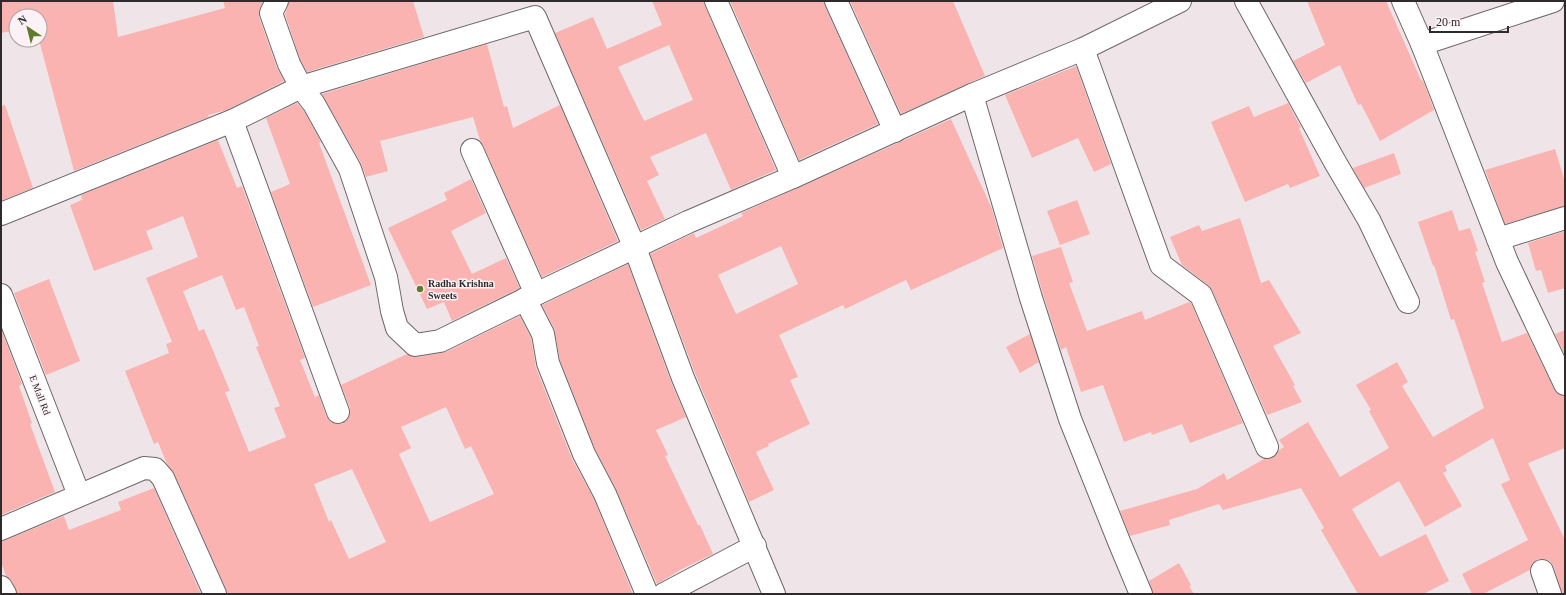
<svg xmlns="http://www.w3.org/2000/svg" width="1566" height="595" viewBox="0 0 1566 595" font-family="Georgia,serif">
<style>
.building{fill:#fab3b0;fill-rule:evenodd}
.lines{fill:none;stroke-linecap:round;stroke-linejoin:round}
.minor-casing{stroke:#6e6668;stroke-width:24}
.minor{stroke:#fff;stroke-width:22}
.poi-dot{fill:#607b2e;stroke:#fcf2f5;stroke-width:1.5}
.labels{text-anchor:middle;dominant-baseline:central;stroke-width:3;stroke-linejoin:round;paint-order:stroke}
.poi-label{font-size:10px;font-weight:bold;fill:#2f2b2c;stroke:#fcf2f5;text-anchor:start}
.street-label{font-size:10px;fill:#2f2b2c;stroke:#fcf2f5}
</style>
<rect width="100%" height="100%" fill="#efe5e8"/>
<g class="building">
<path d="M1 1H113L118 37 225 8 223 1H263L259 12V17L277 68 284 81 227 110 208 115 209 117 74 171 39 40 40 16H16V30L1 33Z"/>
<path d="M289 1H413L424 37 307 72 300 59 285 14Z"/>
<path d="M652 1H704L705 6 776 170 731 190 706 133 650 157 659 175 647 181 665 219 641 230 555 33 593 17 607 49 662 25ZM669 45 693 100 644 121 618 67Z"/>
<path d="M730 1H824L825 6 878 124 799 160Z"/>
<path d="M850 1H953L985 76 901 114Z"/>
<path d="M1307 1H1386L1420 78 1424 83 1434 110 1380 141 1361 104 1358 105 1340 65 1306 83 1293 61 1325 45Z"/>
<path d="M487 44 504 107 507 106 513 128 560 105 618 241 542 277 483 145 480 140 473 117 380 141 388 171 366 177 361 163 322 94Z"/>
<path d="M1076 66 1111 164 1094 172 1078 138 1032 158 1005 95Z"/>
<path d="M297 103 304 111 321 142 319 143 371 285 313 307 271 192 290 184 266 118Z"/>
<path d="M1288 103 1299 124 1301 127 1299 128 1320 176 1290 188 1288 184 1245 202 1211 122 1249 106 1254 117Z"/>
<path d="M5 105 33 188 1 201V106Z"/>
<path d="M951 119 992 209 1003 248 911 290 906 280 845 309 843 305 779 335 798 377 790 380 810 424 768 444 769 446 756 452 774 490 749 502 695 373 650 254 694 233 696 238 743 216 741 213 798 188ZM781 246 798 284 736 314 718 275Z"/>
<path d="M218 140 237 188 242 186 305 358 300 360 315 397 319 395 326 416 330 421 335 424H342L347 420 350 415V408L341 385 407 354 412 357H417L446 352 520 316 531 338 536 368 572 459 594 499 633 594H227L226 589 174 473 167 464 158 442 154 444 125 371 169 353 166 344 172 342 146 278 198 257 183 216 146 231 153 249 94 271 70 205 82 200 81 195ZM222 275 236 310 244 307 259 346 256 347 280 406 274 408 286 437 249 452 225 392 230 391 204 329 199 331 183 291ZM446 407 465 449 471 446 494 494 430 522 399 454 411 448 401 427ZM352 469 386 542 349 559 331 520 329 522 314 484Z"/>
<path d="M1555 149 1565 182V206L1505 224 1485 170Z"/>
<path d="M1394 153 1401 174 1364 188 1353 168Z"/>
<path d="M471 179 486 213 451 231 472 274 506 258 520 288 452 321 444 302 427 309 388 228 447 200 444 193Z"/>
<path d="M1077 200 1090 234 1060 245 1047 211Z"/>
<path d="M1452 210 1459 231 1470 228 1478 251 1475 252 1485 282 1482 283 1502 342 1527 333 1554 389 1558 394 1565 396V448L1528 463 1565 540V594H1562L1554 567 1550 561 1544 559H1538L1533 563 1530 570 1483 594H1472L1462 574 1528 540 1501 484 1510 480 1493 438 1445 466 1447 471 1443 473 1462 506 1425 527 1399 481 1352 509 1380 557 1426 534 1449 581 1423 594H1358L1321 530 1324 528 1301 488 1223 510 1219 504 1169 520 1170 525 1130 536 1120 511 1197 489 1224 473 1227 480 1264 459 1272 458 1277 455 1279 450 1284 447 1279 440 1308 422 1340 477 1389 448 1369 411 1371 410 1356 385 1397 362 1408 382 1402 386 1433 437 1484 408 1454 319 1451 320 1434 265 1433 266 1418 222Z"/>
<path d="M1240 218 1261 283 1269 280 1301 333 1273 346 1295 385 1293 386 1302 402 1267 415 1212 290 1208 285 1182 265 1170 237 1199 225 1202 231Z"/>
<path d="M1565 231V288L1548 293 1541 270 1536 271 1528 243Z"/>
<path d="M1061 247 1073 282 1069 283 1087 331 1142 311 1145 320 1189 302 1191 303 1243 423 1190 443 1182 424 1152 435 1151 432 1124 442 1103 385 1081 392 1066 347 1061 350 1043 294 1032 256Z"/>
<path d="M628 264 671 382 686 417 656 430 668 455 665 456 698 525H700L713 554 682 569 657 584 616 489 595 449 560 360 554 328 542 305Z"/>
<path d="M49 279 80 361 46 375 14 293Z"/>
<path d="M1 329 22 384 19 386 32 423 30 424 55 492 1 515Z"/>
<path d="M1565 330V355L1555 334Z"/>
<path d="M1030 334 1039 362 1020 373 1006 347Z"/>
<path d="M154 488 201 594H17L12 581 6 576 1 562V541L6 540 64 516 69 530 121 510 118 502Z"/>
<path d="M1179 563 1191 585 1189 586 1194 594H1153L1149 581Z"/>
</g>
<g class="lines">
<defs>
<g id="minor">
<path d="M277 1 271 13 289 64 301 87 314 104 350 169 386 277 392 311 397 328 415 345 440 341 536 294 688 222 793 177 972 95 1083 49 1180 1"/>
<path d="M716 1 793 177"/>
<path d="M836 1 895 131"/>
<path d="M1246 1 1335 162 1369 220 1408 302"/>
<path d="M1403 1 1422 44 1507 262 1565 384"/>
<path d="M1422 44 1553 1"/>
<path d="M1083 49 1161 265 1201 295 1267 447"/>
<path d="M972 95 1031 298 1070 419 1120 544 1141 594"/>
<path d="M232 121 338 412"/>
<path d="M472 150 536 294"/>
<path d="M1 214 232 121 301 87 535 17 635 248 683 378 774 594"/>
<path d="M1498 239 1565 218"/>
<path d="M1 295 79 495"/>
<path d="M525 299 543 334 548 363 584 454 605 494 647 594"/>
<path d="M1 529 144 468 155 469 163 478 215 594"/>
<path d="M1542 571 1550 594"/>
<path d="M1 587 5 594"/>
<path d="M664 594 755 546"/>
</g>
</defs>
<use href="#minor" class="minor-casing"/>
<use href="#minor" class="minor"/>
</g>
<circle class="poi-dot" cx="420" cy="289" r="4"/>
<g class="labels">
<g class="poi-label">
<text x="428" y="283">Radha Krishna<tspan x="428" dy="12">Sweets</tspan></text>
</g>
<g class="street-label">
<text transform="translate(40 395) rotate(69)">E Mall Rd</text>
</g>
</g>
<rect width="1566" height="595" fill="none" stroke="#2f2b2c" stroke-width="4"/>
<g transform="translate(28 28) rotate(325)"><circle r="19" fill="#fcf2f5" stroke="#aaa2a5"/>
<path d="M0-3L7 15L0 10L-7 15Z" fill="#607b2e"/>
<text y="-6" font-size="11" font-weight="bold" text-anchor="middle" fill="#2f2b2c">N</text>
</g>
<path d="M1430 26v6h78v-6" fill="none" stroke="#2f2b2c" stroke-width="2"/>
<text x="1436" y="26" font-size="12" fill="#2f2b2c" stroke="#fcf2f5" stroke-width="3" paint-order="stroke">20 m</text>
</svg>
